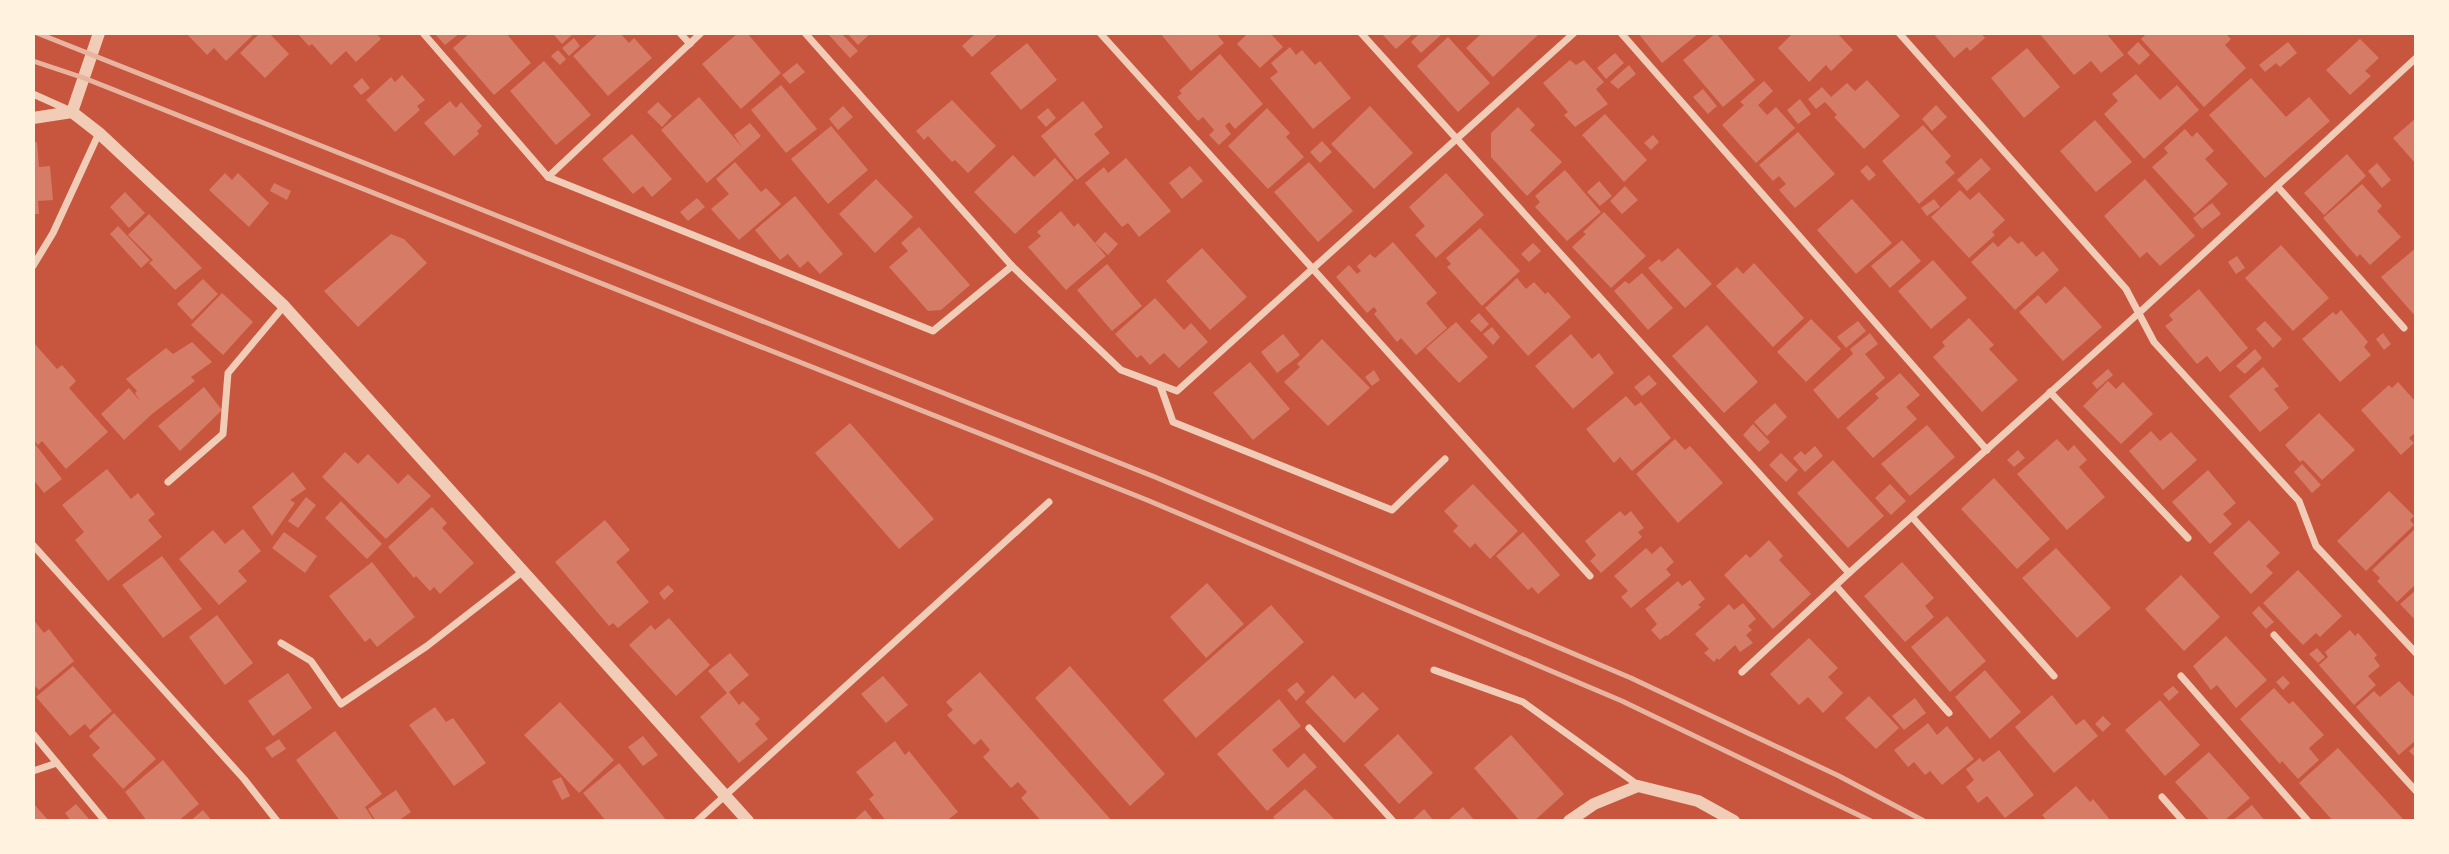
<svg xmlns="http://www.w3.org/2000/svg" width="2449" height="854" viewBox="0 0 2449 854" font-family="Montserrat,sans-serif">
<style>
.building{fill:#d67c66}
.lines{fill:none;stroke-linecap:round;stroke-linejoin:round}
.minor{stroke:#f1ccb7;stroke-width:7}
.tertiary{stroke:#f1ccb7;stroke-width:12}
.rail{stroke:#e9b49f;stroke-width:5}
</style>
<rect width="100%" height="100%" fill="#c8553d"/>
<g class="building">
<path d="M186 33H255L226 61 214 48 207 55Z"/>
<path d="M260 33H269L289 54 265 78 240 53Z"/>
<path d="M297 33H376L381 39 356 62 346 51 331 65 312 44 309 46Z"/>
<path d="M434 33H460L445 45Z"/>
<path d="M470 33H506L531 63 494 95 453 48Z"/>
<path d="M552 33H574L562 44Z"/>
<path d="M599 33H620L629 43 634 38 652 58 608 96 573 56Z"/>
<path d="M738 33H747L781 73 741 109 702 64Z"/>
<path d="M831 33H841L858 51 850 58 829 35Z"/>
<path d="M847 33H871L858 45Z"/>
<path d="M976 33H999L972 57 962 46Z"/>
<path d="M1160 33H1216L1224 43 1191 71Z"/>
<path d="M1248 33H1270L1283 47 1260 68 1237 44Z"/>
<path d="M1381 33H1414L1396 49Z"/>
<path d="M1420 33H1443L1421 53 1411 42Z"/>
<path d="M1482 33H1540L1493 77 1466 48Z"/>
<path d="M1638 33H1699L1662 63Z"/>
<path d="M1716 33 1755 80 1723 107 1683 60Z"/>
<path d="M1793 33H1837L1853 50 1831 71 1826 65 1809 82 1778 48Z"/>
<path d="M1933 33H1981L1985 38 1970 51 1967 47 1954 58Z"/>
<path d="M2039 33H2106L2124 55 2101 73 2091 61 2074 75Z"/>
<path d="M2147 33H2225L2231 39 2225 45 2246 68 2204 107 2141 39Z"/>
<path d="M1448 37 1490 83 1458 112 1417 66Z"/>
<path d="M574 38 580 46 569 56 562 48Z"/>
<path d="M2360 39 2379 58 2365 71 2371 76 2350 95 2326 70Z"/>
<path d="M2138 42 2150 55 2139 65 2127 53Z"/>
<path d="M2288 42 2297 53 2280 67 2276 63 2265 72 2259 65Z"/>
<path d="M1027 43 1057 80 1021 110 990 73Z"/>
<path d="M1290 47 1296 55 1302 50 1315 65 1320 61 1351 98 1313 129 1270 78 1278 72 1271 63Z"/>
<path d="M2027 48 2060 87 2024 118 1991 78Z"/>
<path d="M558 50 566 59 560 65 551 56Z"/>
<path d="M1615 53 1624 63 1606 79 1597 68Z"/>
<path d="M1220 54 1263 104 1235 129 1229 122 1225 126 1231 134 1219 145 1209 135 1214 130 1203 117 1198 121 1177 97 1182 93 1179 91Z"/>
<path d="M1570 60 1576 65 1584 60 1604 82 1596 89 1608 104 1575 127 1564 115 1568 112 1543 83Z"/>
<path d="M544 61 591 115 556 145 510 91Z"/>
<path d="M797 63 805 72 790 84 782 75Z"/>
<path d="M1629 65 1636 74 1618 89 1610 82Z"/>
<path d="M2136 74 2160 100 2177 85 2199 110 2144 159 2104 114 2118 101 2112 94Z"/>
<path d="M402 75 425 100 417 106 420 110 395 132 366 100 391 77 395 82Z"/>
<path d="M362 78 370 88 361 95 353 86Z"/>
<path d="M2251 78 2286 117 2309 97 2330 121 2265 178 2209 115Z"/>
<path d="M1867 80 1900 116 1864 149 1834 117 1837 115 1825 102 1816 109 1808 99 1822 87 1831 97 1847 83 1855 91Z"/>
<path d="M1764 81 1773 91 1758 105 1767 115 1776 107 1795 128 1756 163 1722 125 1744 105 1740 102Z"/>
<path d="M781 85 817 129 786 153 751 110Z"/>
<path d="M1703 89 1717 106 1708 114 1693 97Z"/>
<path d="M699 97 742 147 734 135 750 123 761 136 707 183 661 130Z"/>
<path d="M1800 99 1811 114 1798 124 1787 110Z"/>
<path d="M952 100 996 146 968 173 955 160 952 162 928 136 924 140 916 131Z"/>
<path d="M450 101 456 108 461 102 482 126 477 131 479 134 454 156 424 123Z"/>
<path d="M1083 101 1103 127 1094 134 1110 153 1077 180 1041 136Z"/>
<path d="M658 102 672 116 662 127 647 112Z"/>
<path d="M1936 105 1947 117 1932 131 1922 119Z"/>
<path d="M843 106 853 117 838 130 829 119Z"/>
<path d="M1370 106 1413 153 1374 189 1331 144Z"/>
<path d="M1518 107 1535 125 1530 130 1562 162 1527 196 1491 157V133Z"/>
<path d="M1048 108 1056 118 1046 127 1037 117Z"/>
<path d="M1267 108 1290 133 1286 137 1304 157 1268 189 1228 146Z"/>
<path d="M1605 114 1647 160 1624 182 1582 135Z"/>
<path d="M2416 118V164L2393 138Z"/>
<path d="M2095 120 2132 162 2096 192 2060 151Z"/>
<path d="M1923 125 1951 156 1945 162 1955 173 1919 204 1882 161Z"/>
<path d="M831 126 868 170 828 204 791 159Z"/>
<path d="M2185 129 2192 137 2197 132 2214 151 2205 159 2228 184 2195 214 2152 167 2168 153 2164 148Z"/>
<path d="M1798 132 1835 174 1795 208 1779 190 1786 184 1779 176 1773 181 1759 165Z"/>
<path d="M632 134 672 179 652 197 643 186 633 194 602 159Z"/>
<path d="M1653 135 1659 142 1651 150 1644 143Z"/>
<path d="M1322 141 1332 152 1320 163 1310 152Z"/>
<path d="M37 142 39 167 50 166 53 200 38 201 39 214H33V143Z"/>
<path d="M2347 154 2366 176 2324 215 2304 193Z"/>
<path d="M1013 155 1034 177 1055 158 1074 180 1015 234 974 192Z"/>
<path d="M1126 158 1171 211 1139 237 1128 223 1122 227 1085 183 1104 167 1108 173Z"/>
<path d="M1981 158 1991 169 1967 191 1957 180Z"/>
<path d="M735 162 761 192 766 188 781 204 739 240 711 209 729 194 716 179Z"/>
<path d="M1309 162 1353 211 1318 242 1274 192Z"/>
<path d="M2377 163 2391 180 2382 188 2368 171Z"/>
<path d="M1867 165 1876 175 1869 181 1860 171Z"/>
<path d="M1190 166 1203 181 1182 199 1169 183Z"/>
<path d="M1565 170 1601 212 1567 241 1535 207 1540 202 1535 196Z"/>
<path d="M225 173 232 180 238 173 269 203 249 227 209 190Z"/>
<path d="M1446 173 1484 215 1436 258 1415 235 1425 226 1409 207Z"/>
<path d="M876 179 913 217 875 253 839 214Z"/>
<path d="M2145 179 2195 236 2160 266 2147 252 2140 258 2104 216Z"/>
<path d="M1599 181 1612 196 1600 206 1587 192Z"/>
<path d="M274 183 291 191 287 200 270 191Z"/>
<path d="M2362 184 2382 206 2377 211 2401 237 2370 265 2360 254 2357 257 2323 218Z"/>
<path d="M1625 186 1638 200 1622 214 1610 201Z"/>
<path d="M1960 190 1970 200 1979 192 2005 220 1992 232 1995 235 1969 258 1931 217Z"/>
<path d="M125 192 145 213 129 228 110 207Z"/>
<path d="M795 196 843 254 820 274 808 261 800 268 788 254 780 260 755 230Z"/>
<path d="M697 198 705 207 688 221 680 212Z"/>
<path d="M1852 199 1892 243 1856 274 1817 230Z"/>
<path d="M1934 199 1940 207 1927 216 1921 208Z"/>
<path d="M2212 203 2221 214 2202 229 2193 218Z"/>
<path d="M1061 211 1074 227 1078 223 1106 256 1066 290 1028 247 1041 236 1037 232Z"/>
<path d="M1604 212 1646 256 1611 288 1572 247 1586 234 1583 232Z"/>
<path d="M149 214 202 268 175 290 149 263 153 260 128 235Z"/>
<path d="M118 226 150 260 141 268 110 234Z"/>
<path d="M919 227 970 285 941 310 928 311 889 267 908 251 901 243Z"/>
<path d="M1480 228 1520 271 1482 306 1447 267 1451 264 1446 258Z"/>
<path d="M1105 232 1118 244 1108 255 1095 243Z"/>
<path d="M391 234 404 239 427 263 358 327 324 291Z"/>
<path d="M2010 236 2018 244 2022 241 2036 257 2043 251 2059 270 2015 310 1971 262 1993 242 1998 247Z"/>
<path d="M1902 240 1921 261 1890 288 1871 266Z"/>
<path d="M1393 242 1437 293 1426 303 1447 328 1416 355 1401 338 1397 342 1374 314 1377 311 1374 307 1367 313 1336 277 1349 265 1357 274 1361 271 1357 266 1370 254 1375 258Z"/>
<path d="M1533 243 1541 251 1529 262 1521 254Z"/>
<path d="M2281 245 2329 298 2293 331 2245 278Z"/>
<path d="M1202 248 1247 297 1210 330 1166 281Z"/>
<path d="M1678 248 1712 284 1685 308 1648 268 1659 259 1662 262Z"/>
<path d="M2416 248V317L2381 277Z"/>
<path d="M2237 256 2245 268 2236 274 2228 262Z"/>
<path d="M1933 260 1967 298 1931 329 1898 291Z"/>
<path d="M1754 263 1804 318 1773 347 1716 286 1737 267 1743 274Z"/>
<path d="M1107 264 1142 306 1112 331 1077 290Z"/>
<path d="M1642 273 1673 308 1648 330 1614 291 1625 281 1629 284Z"/>
<path d="M1517 278 1526 289 1534 282 1545 294 1548 292 1571 317 1528 356 1485 308Z"/>
<path d="M203 279 218 294 192 320 177 304Z"/>
<path d="M2065 286 2102 327 2063 361 2019 312 2038 295 2046 304Z"/>
<path d="M2199 289 2248 348 2220 372 2207 356 2197 364 2165 326 2173 320 2169 315Z"/>
<path d="M222 293 253 322 223 355 191 325Z"/>
<path d="M1155 298 1184 330 1191 323 1208 342 1179 368 1164 353 1150 365 1141 355 1137 358 1115 334Z"/>
<path d="M2341 310 2368 342 2364 347 2371 355 2340 382 2302 339 2333 312 2336 315Z"/>
<path d="M1479 313 1489 324 1481 332 1470 321Z"/>
<path d="M1969 318 1994 345 1989 349 2018 380 1982 412 1933 357 1945 346 1942 342Z"/>
<path d="M1811 319 1841 349 1806 382 1777 352Z"/>
<path d="M1858 321 1866 331 1846 348 1837 337Z"/>
<path d="M2265 321 2282 339 2273 348 2256 329Z"/>
<path d="M1456 322 1488 357 1459 383 1426 348Z"/>
<path d="M1707 325 1758 382 1724 413 1672 356Z"/>
<path d="M1492 327 1500 337 1493 345 1483 334Z"/>
<path d="M1870 333 1878 344 1865 354 1885 378 1838 419 1813 390 1853 354 1850 349Z"/>
<path d="M2383 333 2391 344 2384 350 2376 339Z"/>
<path d="M1283 334 1300 355 1277 373 1261 352Z"/>
<path d="M1571 334 1592 359 1599 353 1614 373 1573 409 1535 366Z"/>
<path d="M1322 339 1370 388 1328 426 1284 382 1300 367 1297 364Z"/>
<path d="M33 342 57 369 62 365 76 381 69 388 108 432 66 469 42 441 38 445 33 440Z"/>
<path d="M192 342 212 362 191 377 195 381 152 414 124 440 101 414 129 388 140 401 135 393 137 391 126 379 166 348 173 354Z"/>
<path d="M2255 349 2262 358 2245 374 2236 366Z"/>
<path d="M1250 362 1290 409 1253 440 1213 393Z"/>
<path d="M2263 367 2279 386 2274 389 2289 408 2260 432 2229 396Z"/>
<path d="M2108 369 2113 375 2097 389 2092 383Z"/>
<path d="M1374 370 1380 380 1372 386 1365 377Z"/>
<path d="M1900 373 1920 395 1906 407 1917 419 1873 458 1846 428 1879 398 1875 394Z"/>
<path d="M1649 375 1657 384 1642 396 1634 387Z"/>
<path d="M2108 381 2116 389 2123 382 2153 414 2121 444 2083 406Z"/>
<path d="M2398 382 2416 402V432L2409 438 2414 443 2401 455 2361 410 2389 385 2392 388Z"/>
<path d="M204 387 222 410 180 451 158 426Z"/>
<path d="M1626 396 1635 406 1641 402 1671 438 1632 471 1620 457 1614 463 1586 429Z"/>
<path d="M1775 403 1787 417 1767 436 1754 422Z"/>
<path d="M2319 413 2355 450 2322 480 2303 460 2300 462 2285 445Z"/>
<path d="M850 423 934 519 899 549 815 453Z"/>
<path d="M1753 424 1770 442 1759 452 1743 435Z"/>
<path d="M1927 425 1955 457 1910 496 1881 464Z"/>
<path d="M2151 431 2160 441 2171 432 2197 460 2163 490 2129 451Z"/>
<path d="M1675 439 1685 450 1690 446 1723 483 1678 523 1636 474Z"/>
<path d="M2057 439 2068 451 2074 445 2087 460 2079 467 2105 497 2067 530 2017 474Z"/>
<path d="M35 444 62 479 44 493 33 479Z"/>
<path d="M1815 446 1823 456 1805 472 1793 458 1801 451 1805 455Z"/>
<path d="M2018 450 2025 458 2014 467 2007 460Z"/>
<path d="M345 452 358 464 368 454 398 484 408 474 431 496 386 539 322 477Z"/>
<path d="M1781 453 1798 470 1786 482 1769 465Z"/>
<path d="M1833 460 1884 516 1848 548 1797 493Z"/>
<path d="M2302 464 2321 485 2312 493 2294 472Z"/>
<path d="M107 469 131 499 138 493 155 514 148 520 162 537 108 581 75 540 84 532 62 505Z"/>
<path d="M2208 470 2236 503 2223 514 2232 524 2210 544 2172 502Z"/>
<path d="M293 472 306 489 290 500 295 503 272 536 252 507Z"/>
<path d="M1994 478 2050 539 2017 569 1961 509Z"/>
<path d="M1473 484 1518 531 1490 559 1475 543 1470 548 1453 531 1458 526 1444 511Z"/>
<path d="M1890 484 1906 501 1891 515 1875 498Z"/>
<path d="M2389 491 2414 516 2410 520 2414 525 2366 571 2337 541Z"/>
<path d="M306 497 316 505 298 528 288 521Z"/>
<path d="M341 501 382 544 367 559 325 518Z"/>
<path d="M432 507 447 523 442 528 474 563 440 594 434 587 430 591 416 576 414 578 388 547Z"/>
<path d="M1620 511 1625 516 1631 511 1644 528 1638 532 1642 537 1601 573 1590 561 1596 555 1585 541Z"/>
<path d="M605 520 630 550 616 562 649 602 618 628 613 623 609 626 555 562Z"/>
<path d="M2249 520 2280 553 2266 566 2273 573 2251 594 2213 553Z"/>
<path d="M2416 528V584L2397 602 2377 581 2380 578 2372 570Z"/>
<path d="M243 529 261 551 238 571 247 581 219 605 179 559 213 530 225 544Z"/>
<path d="M284 532 317 556 305 573 272 548Z"/>
<path d="M1523 532 1560 575 1538 594 1532 587 1528 590 1496 556Z"/>
<path d="M1769 540 1783 556 1779 560 1811 594 1773 629 1724 575 1746 554 1750 558Z"/>
<path d="M1661 546 1674 562 1666 569 1671 575 1631 608 1621 597 1628 591 1614 576 1646 548 1652 554Z"/>
<path d="M2056 548 2111 608 2077 638 2022 578Z"/>
<path d="M162 556 202 609 163 638 122 585Z"/>
<path d="M372 562 415 617 377 647 370 638 365 642 329 596Z"/>
<path d="M1902 562 1934 598 1925 606 1934 617 1905 642 1864 596Z"/>
<path d="M2298 570 2342 616 2320 637 2316 633 2303 645 2263 603Z"/>
<path d="M2181 575 2220 617 2184 651 2145 609Z"/>
<path d="M1690 580 1705 599 1698 605 1701 607 1667 636 1666 635 1660 640 1651 630 1657 624 1645 609 1678 581 1682 586Z"/>
<path d="M1207 583 1244 624 1206 658 1170 617Z"/>
<path d="M668 585 674 591 664 600 659 593Z"/>
<path d="M2416 590V621L2400 604Z"/>
<path d="M1743 603 1756 619 1748 626 1752 630 1746 635 1753 643 1740 652 1735 645 1719 660 1717 658 1714 662 1704 653 1709 649 1695 634 1729 604 1734 610Z"/>
<path d="M1271 605 1304 642 1196 738 1163 700Z"/>
<path d="M2259 606 2274 622 2266 629 2252 613Z"/>
<path d="M217 615 253 663 225 685 189 637Z"/>
<path d="M1947 616 1986 661 1950 692 1911 647Z"/>
<path d="M669 618 710 665 676 696 629 645 651 625 655 630Z"/>
<path d="M33 619 44 633 49 629 74 661 39 690 33 684Z"/>
<path d="M2350 630 2355 636 2358 633 2377 655 2374 658 2380 666 2368 676 2376 685 2354 705 2319 665 2328 657 2325 652Z"/>
<path d="M2226 636 2267 680 2236 708 2217 685 2211 690 2193 666Z"/>
<path d="M1809 638 1838 668 1828 677 1843 693 1823 713 1808 697 1799 705 1770 674Z"/>
<path d="M2317 648 2325 657 2318 663 2309 654Z"/>
<path d="M730 653 749 675 729 692 739 705 743 701 760 719 755 724 768 739 739 763 700 717 727 693 708 671Z"/>
<path d="M73 666 112 711 90 730 85 724 70 736 36 697Z"/>
<path d="M1070 666 1165 774 1130 806 1035 698Z"/>
<path d="M1985 670 2021 712 1990 739 1955 697Z"/>
<path d="M980 672 1112 821H1041L1021 798 1027 792 1018 782 1011 788 983 757 990 750 981 739 974 745 947 715 953 710 946 702Z"/>
<path d="M288 673 312 708 273 736 248 701Z"/>
<path d="M1333 675 1355 699 1363 692 1379 709 1344 743 1305 702Z"/>
<path d="M883 676 908 705 886 723 861 694Z"/>
<path d="M2283 676 2290 683 2283 690 2276 682Z"/>
<path d="M2399 681 2416 699V740L2399 755 2356 707 2374 691 2380 697Z"/>
<path d="M1297 682 1305 692 1296 701 1287 690Z"/>
<path d="M2173 686 2179 692 2169 701 2163 694Z"/>
<path d="M2274 688 2289 704 2293 701 2324 735 2309 748 2319 760 2298 779 2282 761 2280 764 2240 719Z"/>
<path d="M2052 695 2076 725 2084 719 2098 736 2054 773 2015 727Z"/>
<path d="M1869 696 1899 728 1876 749 1845 718Z"/>
<path d="M1915 698 1926 713 1904 730 1892 716Z"/>
<path d="M1279 699 1301 726 1272 750 1288 768 1304 753 1317 767 1267 811 1217 754Z"/>
<path d="M2160 700 2200 745 2165 776 2125 730Z"/>
<path d="M560 702 614 760 579 793 524 735Z"/>
<path d="M435 707 446 722 453 718 486 763 454 786 409 725Z"/>
<path d="M114 713 156 759 123 789 92 755 100 748 89 736Z"/>
<path d="M2103 716 2111 724 2103 732 2095 724Z"/>
<path d="M1928 723 1937 735 1947 726 1974 759 1942 785 1930 771 1925 775 1914 762 1908 767 1894 750Z"/>
<path d="M335 731 382 794 365 807 374 821H340L296 760Z"/>
<path d="M1398 734 1433 773 1399 804 1364 765Z"/>
<path d="M1511 735 1564 794 1534 821H1520L1474 768Z"/>
<path d="M643 736 658 755 643 766 628 747Z"/>
<path d="M279 739 286 749 272 758 265 748Z"/>
<path d="M895 741 905 755 909 751 958 812 946 821H886L869 799 874 795 856 772Z"/>
<path d="M2416 745V758L2409 751Z"/>
<path d="M2338 748 2403 819 2402 821H2333L2299 783Z"/>
<path d="M1999 750 2034 795 2005 818 1987 796 1978 803 1966 787 1974 780 1966 769 1980 758 1983 762Z"/>
<path d="M2209 752 2250 798 2224 821H2210L2175 782Z"/>
<path d="M163 760 199 804 178 821H147L125 792Z"/>
<path d="M619 763 667 821H606L583 793Z"/>
<path d="M561 777 570 796 562 800 552 781Z"/>
<path d="M2076 786 2090 802 2093 799 2111 821H2047L2042 815Z"/>
<path d="M1305 789 1334 819 1276 821 1273 817Z"/>
<path d="M396 790 411 812 398 821H376L368 809Z"/>
<path d="M33 803 49 821H33Z"/>
<path d="M76 804 89 819 87 821H71L65 813Z"/>
<path d="M2252 805 2265 821H2232Z"/>
<path d="M1463 807 1475 821H1447Z"/>
<path d="M1424 809 1434 821H1411Z"/>
<path d="M203 810 212 821H190Z"/>
<path d="M865 810 874 821H853Z"/>
</g>
<g class="lines">
<g class="minor">
<path d="M423 33 548 177 933 331 1012 266"/>
<path d="M680 33 690 44"/>
<path d="M805 33 1012 266 1121 370 1177 391 1574 33"/>
<path d="M1100 33 1590 576"/>
<path d="M1361 33 1849 573 2140 312 2416 58"/>
<path d="M1621 33 1987 450"/>
<path d="M1899 33 2126 289 2154 342 2299 501 2316 546 2416 653"/>
<path d="M33 94 71 111"/>
<path d="M548 177 701 33"/>
<path d="M2277 186 2404 328"/>
<path d="M33 266 53 233 99 133"/>
<path d="M1160 385 1173 422 1392 510 1445 459"/>
<path d="M2050 392 2188 538"/>
<path d="M168 482 223 434 228 373 284 306"/>
<path d="M1912 517 2054 676"/>
<path d="M33 545 244 779 277 821"/>
<path d="M1836 586 1949 713"/>
<path d="M2274 635 2416 791"/>
<path d="M281 643 311 661 341 704 427 646 522 572"/>
<path d="M1434 670 1523 702 1638 785"/>
<path d="M1742 672 1849 573"/>
<path d="M2181 676 2308 821"/>
<path d="M1309 728 1393 821"/>
<path d="M33 734 105 821"/>
<path d="M33 771 57 763"/>
<path d="M2162 797 2183 821"/>
<path d="M697 821 1049 502"/>
</g>
<g class="tertiary">
<path d="M72 112 99 133 284 306 748 821"/>
<path d="M33 118 72 112 99 33"/>
<path d="M1569 821 1594 804 1638 786 1698 801 1734 821"/>
</g>
<g class="rail">
<path d="M37 33 1155 477 1631 678 1839 776 1924 821"/>
<path d="M33 61 84 78 1147 500 1622 701 1871 821"/>
</g>
</g>
<rect width="2449" height="854" fill="none" stroke="#fff3e0" stroke-width="70"/>
</svg>
